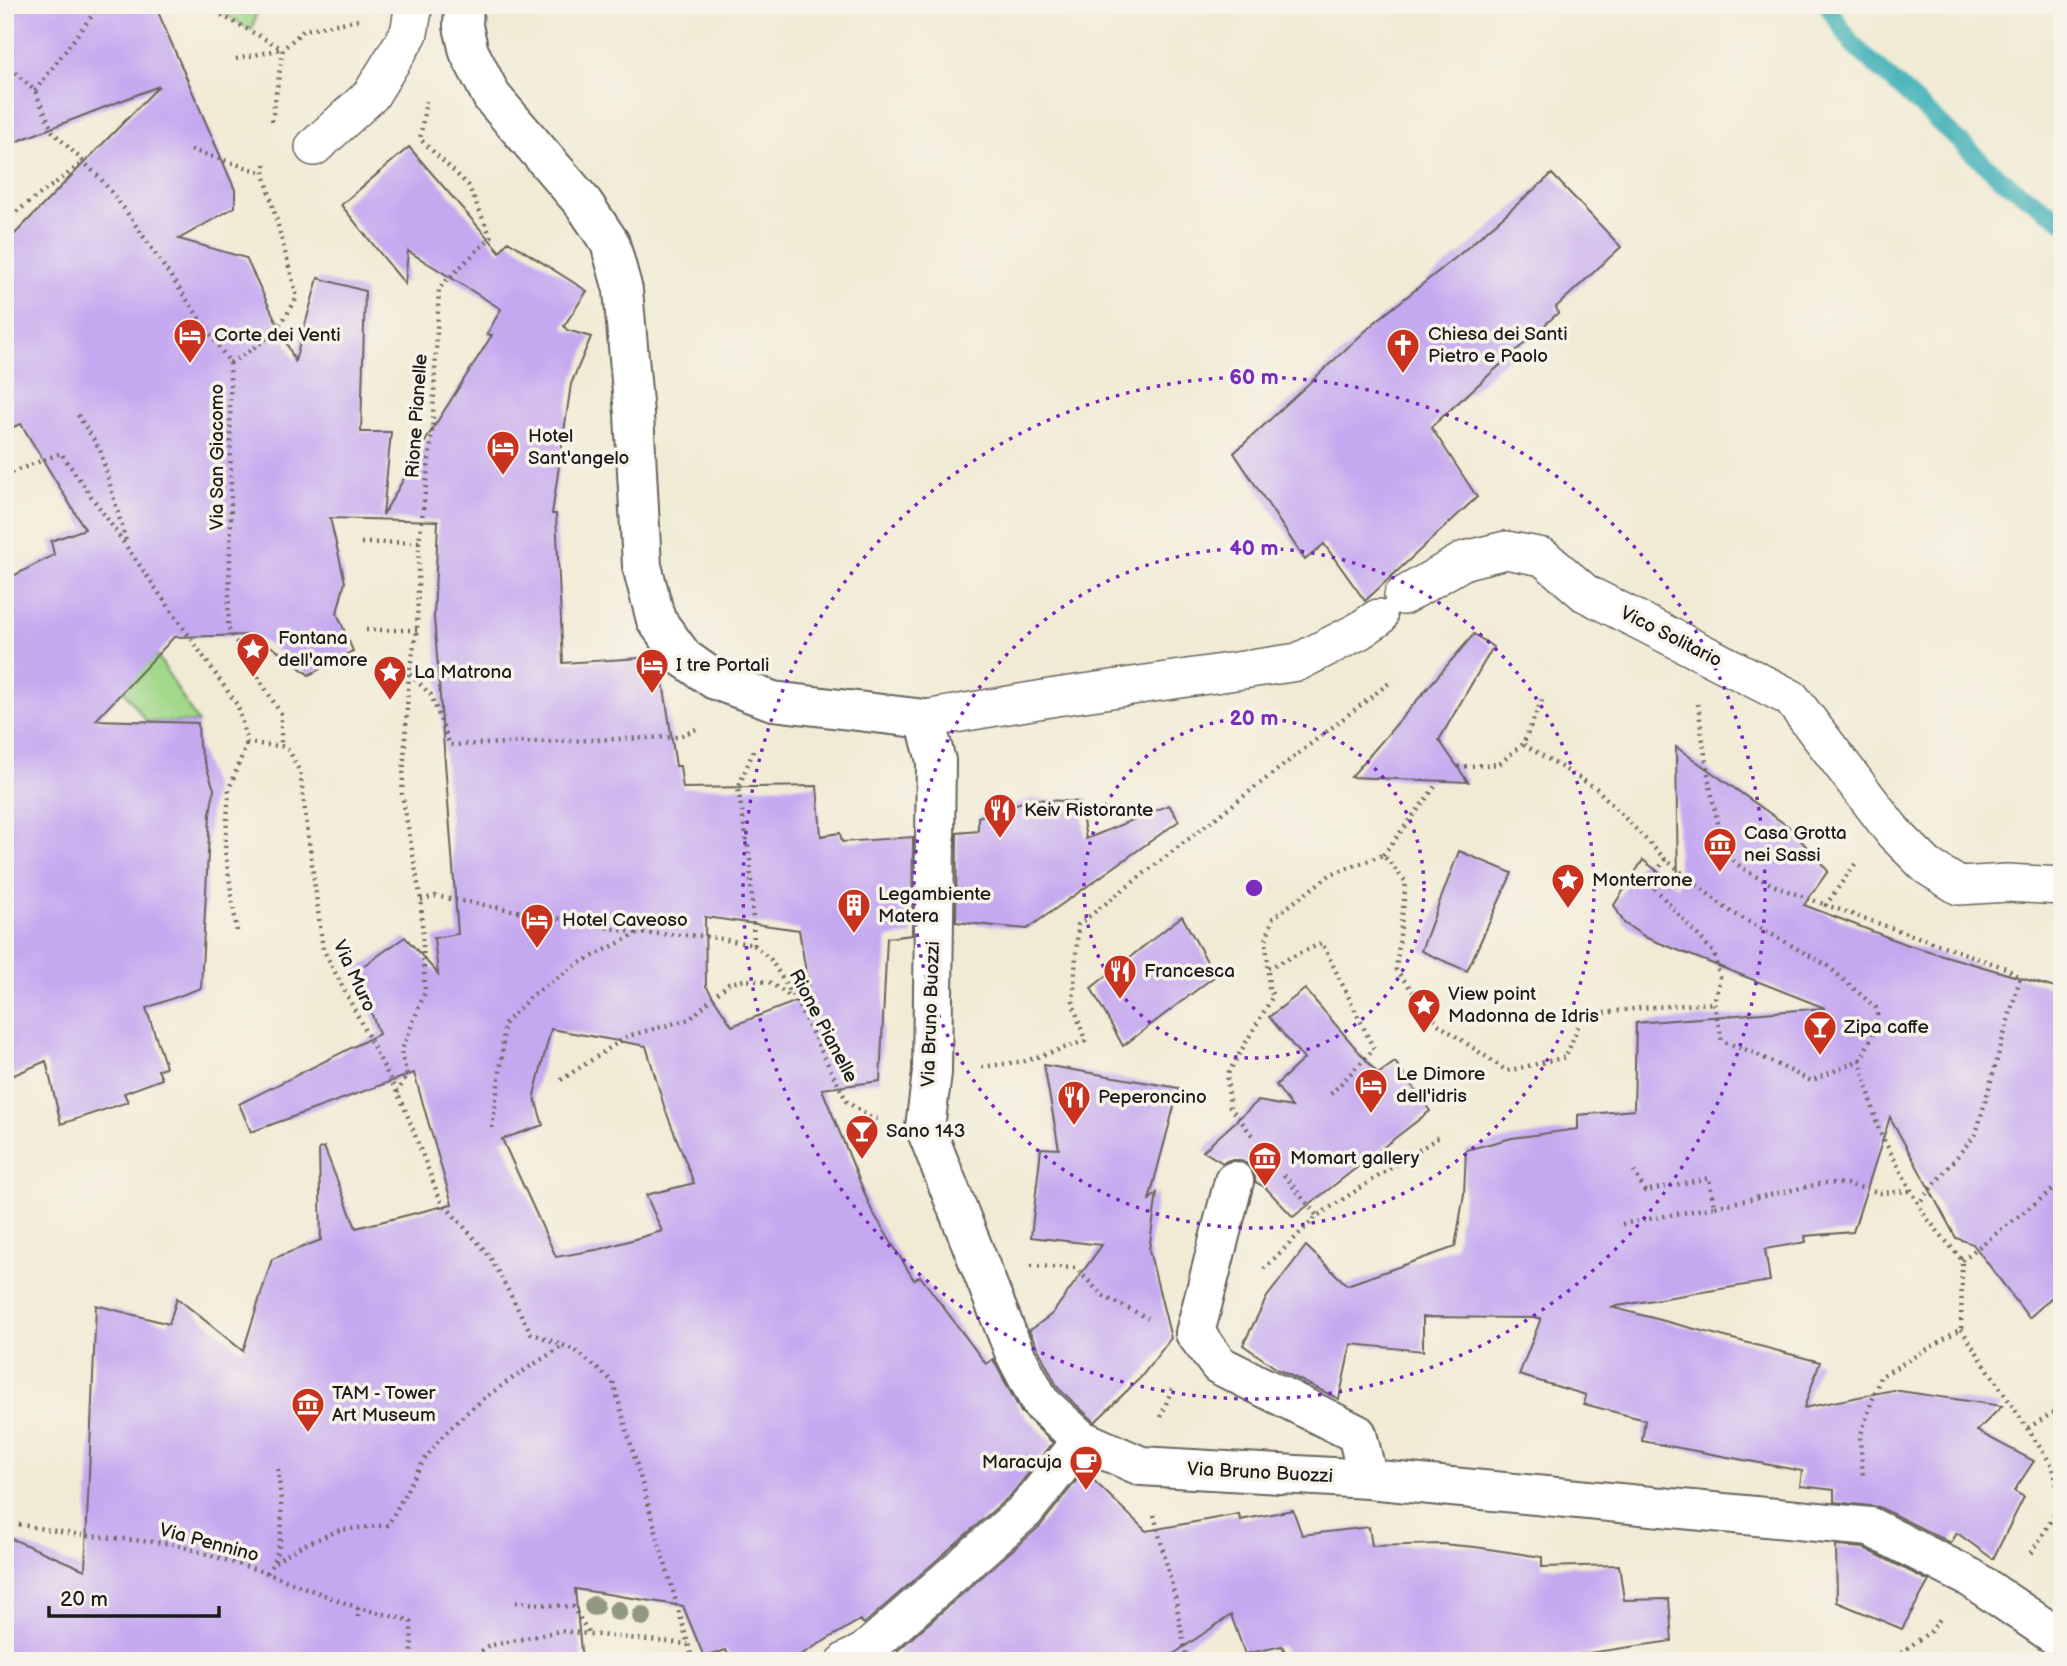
<svg xmlns="http://www.w3.org/2000/svg" width="2067" height="1666" viewBox="0 0 2067 1666" font-family="'Balsamiq Sans',sans-serif">
<style>
.green{fill:#a1d889;stroke:#5e7a52;stroke-width:2}
.lines{fill:none;stroke-linecap:round;stroke-linejoin:round}
.stream{stroke:#40b1b8;stroke-width:18}
.building{fill:#c5a9f0;fill-rule:evenodd}
.pedestrian-casing{stroke:#67645d;stroke-width:40}
.minor-casing{stroke:#67645d;stroke-width:42}
.path{stroke:#67645d;stroke-width:4.5;stroke-dasharray:2 5;stroke-linecap:butt}
.pedestrian{stroke:#fff;stroke-width:37}
.minor{stroke:#fff;stroke-width:38}
.tree{fill:#929881}
.ring{fill:none;stroke:#7b2cbf;stroke-width:3.5;stroke-dasharray:3.5 7}
.labels{text-anchor:middle;dominant-baseline:central;stroke-width:7;stroke-linejoin:round;paint-order:stroke}
.poi-label{font-size:19px;fill:#1c1c1c;stroke:#f7f3e8;text-anchor:start}
.street-label{font-size:19px;fill:#1c1c1c;stroke:#f7f3e8}
.centre{fill:#7b2cbf;stroke:#f7f3e8;stroke-width:3.5}
.ring-label{font-size:21px;text-anchor:middle;font-weight:bold;fill:#7b2cbf;stroke:#f7f3e8;stroke-width:7;stroke-linejoin:round;paint-order:stroke}
</style>
<rect width="100%" height="100%" fill="#f7f3e8"/>
<filter id="ink" filterUnits="userSpaceOnUse"><feTurbulence type="fractalNoise" baseFrequency=".0143" numOctaves="2"/><feDisplacementMap in="SourceGraphic" scale="14" xChannelSelector="R" yChannelSelector="G"/><feConvolveMatrix kernelMatrix="1 2 1 2 8 2 1 2 1" color-interpolation-filters="sRGB"/></filter>
<filter id="wash" filterUnits="userSpaceOnUse"><feTurbulence type="fractalNoise" baseFrequency=".00686" numOctaves="4" result="noise"/><feDisplacementMap in="SourceGraphic" scale="28" xChannelSelector="R" yChannelSelector="G"/><feGaussianBlur stdDeviation="1.57" result="paint"/><feColorMatrix in="noise" values="0 0 0 0 0 0 0 0 0 0 0 0 0 0 0 0 0 1.4 0 .05"/><feComposite in="paint" operator="in"/></filter>
<g filter="url(#wash)">
<rect width="100%" height="100%" fill="#f1ebd5"/>
<g class="green">
<path d="M210 5H258L252 30H251Z"/>
<path d="M157 655 198 723 146 721 122 688Z"/>
</g>
<g class="lines">
<path class="stream" d="M1827 5 1852 44 2000 178 2062 221"/>
</g>
<g id="blocks">
<g class="building">
<path d="M5 5H155L235 190V207L179 239 246 258 295 361 318 278 365 291 361 432H391L383 515 430 433 492 335 487 334 501 309 408 251 405 284 341 205 409 147 500 252 508 241 587 291 564 326 567 330 591 337 571 384 552 514H556L563 663 656 657 660 662 676 766H680L683 788 817 786 821 836 840 833 842 842 913 837 912 935 887 938 880 1081 822 1089 871 1209 914 1280 920 1276 986 1364 993 1359 1021 1412 1053 1443 1011 1495 864 1624 860 1620 790 1661H731L726 1650 704 1657 683 1606 575 1589 582 1661H5V1536L85 1570 96 1305 169 1324 177 1298 243 1351 272 1259 321 1240 319 1149 324 1147 356 1228 452 1204 414 1073 251 1132 239 1104 379 1034 356 971 405 937 438 974 434 938 458 934 434 617 438 521 330 518 345 582 337 613 353 651 309 675 281 653 253 635 174 637 96 720 198 723 199 746 214 789 210 814 201 988 146 1008 166 1067 158 1070 162 1079 124 1093 128 1102 61 1124 46 1061 5 1079V580L54 555 51 541 85 529 21 424 5 430V244L159 86 5 146ZM705 917 799 930 810 996 732 1026 706 986ZM551 1029 646 1046 665 1109 694 1183 646 1195 662 1231 601 1249 556 1257 502 1139 543 1125 534 1095Z"/>
<path d="M1552 174 1621 247 1556 307 1558 313 1431 427 1477 497 1365 601 1324 544 1305 560 1234 453 1374 323 1460 254Z"/>
<path d="M1474 634 1493 647 1439 740 1468 782 1351 777Z"/>
<path d="M1676 747 1789 827 1828 871 1804 905 1908 945 2062 990V1288L2029 1318 1973 1244 1956 1238 1890 1117 1853 1232 1805 1236 1806 1242 1765 1249 1770 1281 1611 1307 1820 1362 1804 1408 1893 1390 2002 1406 1977 1431 2034 1461 2014 1491 2024 1497 1993 1559 1957 1533 1951 1543 1879 1507 1834 1502V1490L1800 1486 1802 1471 1642 1441 1645 1420 1584 1404 1586 1395 1519 1375 1541 1318 1423 1317V1351L1351 1344 1339 1399 1277 1369 1243 1345 1267 1297 1306 1246 1347 1285 1455 1247 1464 1194 1466 1150 1512 1138 1578 1129V1115L1634 1110 1636 1023 1825 1008 1647 938 1624 923 1614 905 1643 860 1678 887Z"/>
<path d="M1031 799 1080 802 1086 839 1169 805 1179 821 1027 929 956 922 957 833 978 831V817Z"/>
<path d="M1459 851 1512 873 1467 971 1421 951Z"/>
<path d="M1182 916 1215 976 1123 1046 1091 988Z"/>
<path d="M1305 989 1378 1074 1395 1062 1430 1111 1293 1217 1265 1187 1255 1182V1174L1249 1165 1239 1160H1229L1223 1163 1203 1151 1258 1101 1292 1107 1276 1085 1304 1059 1269 1017Z"/>
<path d="M1044 1065 1179 1088 1149 1200 1157 1193 1149 1250 1171 1338 1141 1377 1095 1422 1058 1388 1029 1331 1052 1314 1102 1245 1031 1237 1041 1148 1059 1149Z"/>
<path d="M1084 1471 1146 1531 1239 1514 1240 1520 1293 1510 1302 1535 1369 1527 1372 1546 1441 1544 1475 1547 1542 1557V1567L1619 1565 1624 1600 1669 1599 1672 1641 1534 1661H1290L1282 1646 1245 1654 1231 1615 1163 1661H910L897 1651 1040 1526Z"/>
<path d="M1836 1546 1864 1548 1929 1581 1902 1629 1837 1602Z"/>
</g>
</g>
</g>
<g filter="url(#ink)">
<use href="#blocks" fill-opacity="0" stroke="#67645d" stroke-width="2"/>
<g class="lines">
<defs>
<g id="pedestrian">
<path d="M314 147 371 95 409 33 414 5"/>
<path d="M1403 596 1465 560 1506 550 1543 557 1585 593 1791 698 1894 833 1927 866 1959 886 2007 883 2062 886"/>
<path d="M925 719 1056 697 1298 662 1359 631 1378 618"/>
<path d="M846 1661 864 1652 1026 1510 1082 1440"/>
</g>
<g id="minor">
<path d="M464 5 463 26 469 52 492 97 584 204 610 243 623 290 634 414 642 566 656 620 684 658 715 680 773 701 925 719 936 761 932 1073 925 1127 1015 1354 1040 1402 1082 1440 1141 1466 1368 1479 1870 1527 1971 1578 2062 1640"/>
<path d="M1234 1181 1195 1333 1219 1365 1357 1434 1368 1479"/>
</g>
</defs>
<use href="#pedestrian" class="pedestrian-casing"/>
<use href="#minor" class="minor-casing"/>
<g class="path">
<path d="M203 5 283 49"/>
<path d="M236 59 282 49"/>
<path d="M5 63 35 91 53 132 101 179 126 211 230 363 231 522 228 628 281 714V746"/>
<path d="M35 91 100 5"/>
<path d="M272 121 283 49 304 30 358 20"/>
<path d="M191 150 264 173"/>
<path d="M5 220 84 162"/>
<path d="M230 363C263 343 279 332 297 297L264 173 266 160"/>
<path d="M78 415 100 450 126 541"/>
<path d="M5 475 61 453 238 706 247 743 281 746 289 750 300 772 323 949 403 1104 440 1200 489 1255 531 1333 575 1350 613 1382 693 1661"/>
<path d="M361 543 419 542"/>
<path d="M366 630H417"/>
<path d="M410 674 431 695 450 745 677 737 699 728"/>
<path d="M1542 700 1523 744 1596 788 1665 859 1728 910 1828 966 1876 1008 1878 1019 1874 1033 1860 1060"/>
<path d="M1698 704C1702 734 1715 844 1734 861 1760 884 1795 893 1826 905"/>
<path d="M1458 767 1499 764 1523 744"/>
<path d="M1383 855 1435 787"/>
<path d="M1665 859 1650 883 1714 953 1720 978 1714 1003 1722 1041 1752 1052 1811 1081 1860 1060 1879 1131 1925 1216 1962 1260 1961 1329 1880 1377 1860 1437 1863 1477"/>
<path d="M1855 864 1826 905 2006 968 2020 978 1976 1134 1918 1204"/>
<path d="M421 900 435 896 637 933"/>
<path d="M237 931 225 850 229 789 247 743"/>
<path d="M754 945 750 860 738 788 755 747"/>
<path d="M1268 968 1322 943 1374 1049 1329 1096"/>
<path d="M982 1067 1025 1061 1085 1041 1073 1003 1078 925 1389 683"/>
<path d="M561 1080 628 1036 690 1019 729 983 745 980 769 982 791 997"/>
<path d="M397 1093 407 1075 401 1052 425 992 421 900 402 794 409 673 417 630 419 542 432 435 439 288 491 237 468 185 420 139 426 101"/>
<path d="M492 1128 502 1057 504 1024 531 996 576 965 638 933 705 936 754 945 771 960 795 999 847 1102 870 1117 878 1119"/>
<path d="M1252 1135 1230 1107 1227 1075 1273 996 1269 988 1266 940 1273 918 1331 874 1383 855 1406 882 1396 970 1438 1024 1507 1071 1566 1057 1582 1016 1640 1008 1714 1003"/>
<path d="M1634 1171 1645 1191 1709 1178 1714 1207 1824 1183 1847 1184 1881 1193 1911 1191"/>
<path d="M1284 1175 1317 1216"/>
<path d="M1622 1224 1714 1207"/>
<path d="M1962 1260 2055 1188"/>
<path d="M1031 1266 1076 1268 1103 1296 1148 1318"/>
<path d="M1264 1269 1317 1216 1442 1135"/>
<path d="M1961 1329 2053 1467 2061 1505 2029 1557"/>
<path d="M1161 1417 1173 1386"/>
<path d="M2028 1428 2062 1407"/>
<path d="M1154 1515 1175 1597 1187 1661"/>
<path d="M5 1522 73 1534 174 1544 267 1573 358 1608 405 1619 411 1622 412 1661"/>
<path d="M275 1562 301 1546 340 1530 388 1525C402 1500 415 1472 432 1449 464 1407 518 1374 563 1346"/>
<path d="M267 1573C288 1542 281 1505 278 1469"/>
<path d="M516 1602 573 1607 589 1633"/>
<path d="M358 1617V1608"/>
<path d="M471 1661 488 1646 560 1631 688 1644"/>
<path d="M1665 1661 1683 1657 1727 1661"/>
<path d="M1890 1661 1931 1631 1940 1619"/>
</g>
<use href="#pedestrian" class="pedestrian"/>
<use href="#minor" class="minor"/>
</g>
<g class="tree">
<circle cx="594" cy="1606" r="10"/>
<circle cx="618" cy="1611" r="10"/>
<circle cx="642" cy="1616" r="10"/>
</g>
</g>
<g class="ring">
<circle cx="1254" cy="888" r="170"/>
<circle cx="1254" cy="888" r="340"/>
<circle cx="1254" cy="888" r="511"/>
</g>
<defs>
<symbol id="hotel-pin" viewBox="-11 -11 22 30"><path d="M0 17L-7.5 6A9.5 9.5 0 1 1 7.5 6Z" fill="#c8321e" stroke="#f7f3e8"/><path d="M-6-4.5h1.5V1H6V5H4.5V3h-9V5H-6ZM-4 0a1.8 1.8 0 1 1 3.6 0ZM.5 0V-2.5h3Q6-2.5 6 0Z" fill="#fff"/></symbol>
<symbol id="church-pin" viewBox="-11 -11 22 30"><path d="M0 17L-7.5 6A9.5 9.5 0 1 1 7.5 6Z" fill="#c8321e" stroke="#f7f3e8"/><path d="M-1.2-6h2.4v3.5h3.3v2.4h-3.3V6h-2.4V-.1h-3.3v-2.4h3.3Z" fill="#fff"/></symbol>
<symbol id="sight-pin" viewBox="-11 -11 22 30"><path d="M0 17L-7.5 6A9.5 9.5 0 1 1 7.5 6Z" fill="#c8321e" stroke="#f7f3e8"/><path d="M0-6L1.8-2.2L6-1.7L2.9 1.2L3.7 5.4L0 3.3L-3.7 5.4L-2.9 1.2L-6-1.7L-1.8-2.2Z" fill="#fff"/></symbol>
<symbol id="restaurant-pin" viewBox="-11 -11 22 30"><path d="M0 17L-7.5 6A9.5 9.5 0 1 1 7.5 6Z" fill="#c8321e" stroke="#f7f3e8"/><path d="M-5-6h1v4h1v-4h1v4h1v-4h1v5L-1.5 .5V6h-2V.5L-5-1ZM5-6V6H3V1.5H1.5Q1.5-4 5-6Z" fill="#fff"/></symbol>
<symbol id="museum-pin" viewBox="-11 -11 22 30"><path d="M0 17L-7.5 6A9.5 9.5 0 1 1 7.5 6Z" fill="#c8321e" stroke="#f7f3e8"/><path d="M0-6L6-3V-2H-6V-3ZM-5-1h2V3h-2ZM-1-1h2V3h-2ZM3-1h2V3H3ZM-6 4H6V6H-6Z" fill="#fff"/></symbol>
<symbol id="building-pin" viewBox="-11 -11 22 30"><path d="M0 17L-7.5 6A9.5 9.5 0 1 1 7.5 6Z" fill="#c8321e" stroke="#f7f3e8"/><path d="M-4-6H4V6H1V3H-1V6H-4ZM-2.5-4.3h1.7v1.8h-1.7ZM.8-4.3h1.7v1.8H.8ZM-2.5-1h1.7V.8h-1.7ZM.8-1h1.7V.8H.8Z" fill="#fff"/></symbol>
<symbol id="bar-pin" viewBox="-11 -11 22 30"><path d="M0 17L-7.5 6A9.5 9.5 0 1 1 7.5 6Z" fill="#c8321e" stroke="#f7f3e8"/><path d="M-6-5H6L.8 .8V4.5H3.5V6h-7V4.5H-.8V.8Z" fill="#fff"/></symbol>
<symbol id="cafe-pin" viewBox="-11 -11 22 30"><path d="M0 17L-7.5 6A9.5 9.5 0 1 1 7.5 6Z" fill="#c8321e" stroke="#f7f3e8"/><path d="M-5.5-4.5H6V0H3Q3 3.5 0 3.5H-2.5Q-5.5 3.5-5.5 0ZM3-3.2v2h1.7v-2ZM-6 4.5H4V6H-6Z" fill="#fff"/></symbol>
</defs>
<g fill-rule="evenodd">
<use href="#hotel-pin" x="171" y="316" width="38" height="52"/>
<use href="#church-pin" x="1384" y="326" width="38" height="52"/>
<use href="#hotel-pin" x="484" y="428" width="38" height="52"/>
<use href="#sight-pin" x="234" y="630" width="38" height="52"/>
<use href="#hotel-pin" x="633" y="646" width="38" height="52"/>
<use href="#sight-pin" x="371" y="653" width="38" height="52"/>
<use href="#restaurant-pin" x="981" y="791" width="38" height="52"/>
<use href="#museum-pin" x="1701" y="825" width="38" height="52"/>
<use href="#sight-pin" x="1549" y="861" width="38" height="52"/>
<use href="#building-pin" x="835" y="886" width="38" height="52"/>
<use href="#hotel-pin" x="518" y="901" width="38" height="52"/>
<use href="#restaurant-pin" x="1101" y="952" width="38" height="52"/>
<use href="#sight-pin" x="1405" y="986" width="38" height="52"/>
<use href="#bar-pin" x="1801" y="1008" width="38" height="52"/>
<use href="#hotel-pin" x="1352" y="1066" width="38" height="52"/>
<use href="#restaurant-pin" x="1055" y="1078" width="38" height="52"/>
<use href="#bar-pin" x="843" y="1112" width="38" height="52"/>
<use href="#museum-pin" x="1246" y="1139" width="38" height="52"/>
<use href="#museum-pin" x="289" y="1385" width="38" height="52"/>
<use href="#cafe-pin" x="1067" y="1443" width="38" height="52"/>
</g>
<g class="labels">
<g class="poi-label">
<text x="1428" y="334">Chiesa dei Santi<tspan x="1428" dy="22">Pietro e Paolo</tspan></text>
<text x="214" y="335">Corte dei Venti</text>
<text x="528" y="436">Hotel<tspan x="528" dy="22">Sant'angelo</tspan></text>
<text x="278" y="638">Fontana<tspan x="278" dy="22">dell'amore</tspan></text>
<text x="676" y="665">I tre Portali</text>
<text x="414" y="672">La Matrona</text>
<text x="1024" y="810">Keiv Ristorante</text>
<text x="1744" y="833">Casa Grotta<tspan x="1744" dy="22">nei Sassi</tspan></text>
<text x="1592" y="880">Monterrone</text>
<text x="878" y="894">Legambiente<tspan x="878" dy="22">Matera</tspan></text>
<text x="562" y="920">Hotel Caveoso</text>
<text x="1144" y="971">Francesca</text>
<text x="1448" y="994">View point<tspan x="1448" dy="22">Madonna de Idris</tspan></text>
<text x="1844" y="1027">Zipa caffe</text>
<text x="1396" y="1074">Le Dimore<tspan x="1396" dy="22">dell'idris</tspan></text>
<text x="1098" y="1097">Peperoncino</text>
<text x="886" y="1131">Sano 143</text>
<text x="1290" y="1158">Momart gallery</text>
<text x="332" y="1393">TAM - Tower<tspan x="332" dy="22">Art Museum</tspan></text>
<text x="1062" y="1462" text-anchor="end">Maracuja</text>
</g>
<g class="street-label">
<text transform="translate(417 416) rotate(-86)">Rione Pianelle</text>
<text transform="translate(217 457) rotate(-90)">Via San Giacomo</text>
<text transform="translate(1671 637) rotate(27)">Vico Solitario</text>
<text transform="translate(354 976) rotate(65)">Via Muro</text>
<text transform="translate(931 1014) rotate(-88)">Via Bruno Buozzi</text>
<text transform="translate(823 1026) rotate(62)">Rione Pianelle</text>
<text transform="translate(1260 1473) rotate(3)">Via Bruno Buozzi</text>
<text transform="translate(209 1543) rotate(15)">Via Pennino</text>
</g>
</g>
<circle cx="1254" cy="888" r="10" class="centre"/>
<g class="ring-label">
<text x="1254" y="384">60 m</text>
<text x="1254" y="555">40 m</text>
<text x="1254" y="725">20 m</text>
</g>
<rect width="2067" height="1666" fill="none" stroke="#f7f3e8" stroke-width="28"/>
<path d="M49 1606v10h170v-10" fill="none" stroke="#1c1c1c" stroke-width="3.5"/>
<text x="60" y="1606" font-size="21" fill="#1c1c1c" stroke="#f7f3e8" stroke-width="5" paint-order="stroke">20 m</text>
</svg>
